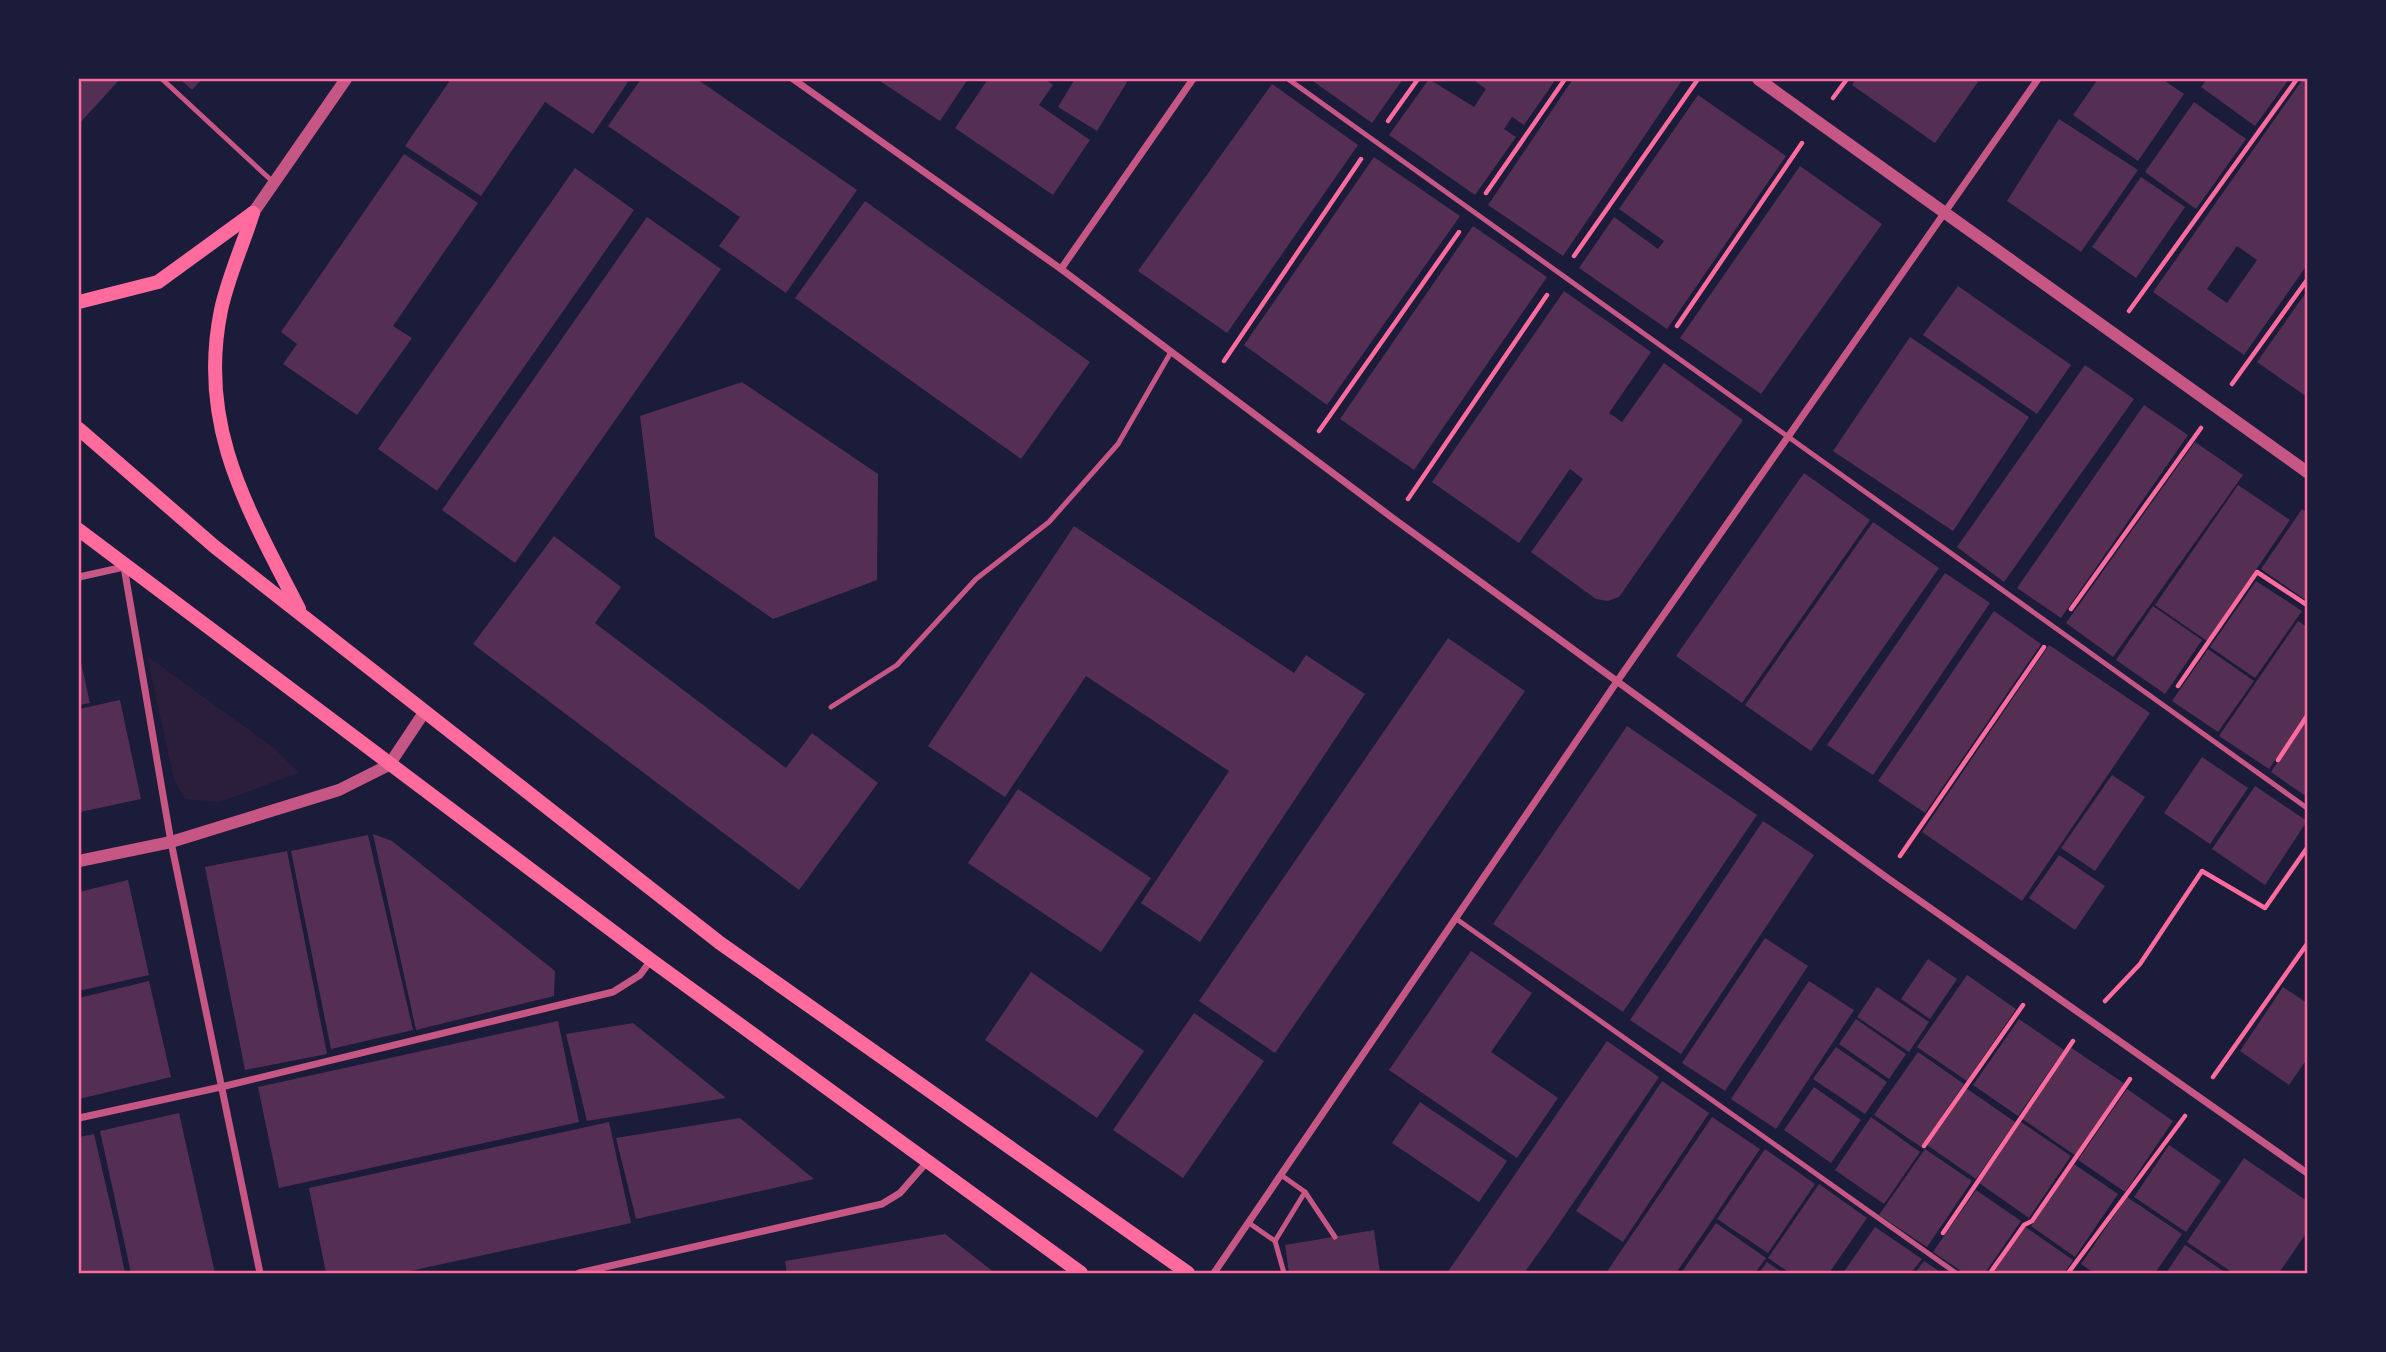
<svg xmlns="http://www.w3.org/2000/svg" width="2386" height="1352" viewBox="0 0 2386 1352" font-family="'DM Sans',sans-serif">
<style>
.green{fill:#2a1e3b}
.building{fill:#542f53;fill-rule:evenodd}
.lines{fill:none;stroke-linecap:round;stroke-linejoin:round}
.path{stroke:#ff6b9d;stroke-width:4.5}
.service{stroke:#c65784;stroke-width:5}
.minor{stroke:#c65784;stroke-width:7}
.tertiary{stroke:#c65784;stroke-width:12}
.secondary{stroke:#ff6b9d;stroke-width:14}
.neatline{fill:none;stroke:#ff6b9d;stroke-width:2.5}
</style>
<rect width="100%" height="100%" fill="#1b1b3a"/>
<path class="green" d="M147 656 274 748 299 773 220 802 185 799 174 780Z"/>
<g class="building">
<path d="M79 79H120L79 124Z"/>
<path d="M180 79H202L192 90Z"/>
<path d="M451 79H630L593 134 545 102 481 196 405 146Z"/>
<path d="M641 79H697L857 190 786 293 719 246 740 217 608 126Z"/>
<path d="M877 79H968L940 121Z"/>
<path d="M988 79H1045L1053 85 1039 105 1090 140 1053 195 955 128Z"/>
<path d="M1075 79H1123L1127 82 1097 131 1058 107Z"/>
<path d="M1310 79H1403L1372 123Z"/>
<path d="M1429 79 1474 107 1486 89 1472 79H1556L1524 125 1512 117 1504 129 1516 137 1475 195 1389 135Z"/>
<path d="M1573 79H1676L1681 82 1563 256 1488 205Z"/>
<path d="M1856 79H1980L1935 143 1852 85Z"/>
<path d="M2098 79H2162L2184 94 2138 161 2073 115Z"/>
<path d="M2207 79H2289L2255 126 2201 87Z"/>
<path d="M2303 79H2307V265L2244 355 2153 292ZM2237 246 2257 260 2227 303 2207 289Z"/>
<path d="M1272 84 1358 145 1227 333 1138 271Z"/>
<path d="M1698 95 1786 156 1667 329 1579 268 1614 217 1658 249 1664 241 1619 209Z"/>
<path d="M2194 102 2246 139 2196 209 2145 172Z"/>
<path d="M2059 119 2138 170 2081 252 2007 201Z"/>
<path d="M404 154 478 203 393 326 412 338 357 415 283 364 297 344 281 332Z"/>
<path d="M1374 157 1460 216 1327 405 1244 345Z"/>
<path d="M1800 166 1882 224 1761 394 1680 338Z"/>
<path d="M575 168 634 210 437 491 378 449Z"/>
<path d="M2141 177 2185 207 2136 278 2092 247Z"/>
<path d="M865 201 1090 362 1021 459 795 298Z"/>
<path d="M647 217 721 269 515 563 442 510Z"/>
<path d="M1473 226 1547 277 1414 470 1340 419Z"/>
<path d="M1958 286 2071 365 2037 414 1923 335Z"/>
<path d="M1564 291 1651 352 1609 413 1622 422 1664 363 1743 420 1619 597 1608 601 1596 599 1531 552 1583 479 1570 469 1519 543 1432 482Z"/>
<path d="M2307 291V397L2257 362Z"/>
<path d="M1910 337 2029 417 1953 531 1833 451Z"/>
<path d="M2085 365 2134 399 2004 582 1957 547Z"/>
<path d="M742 382 878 474 877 580 773 619 655 537 640 416Z"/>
<path d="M2144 405 2188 435 2061 618 2017 588Z"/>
<path d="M2195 442 2243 475 2113 657 2066 623Z"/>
<path d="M1804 473 1870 520 1742 703 1676 656Z"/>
<path d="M2238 485 2290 520 2207 641 2155 605Z"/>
<path d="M2302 509 2307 513V601L2261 569Z"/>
<path d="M1873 522 1939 568 1811 751 1745 705Z"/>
<path d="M1074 526 1294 673 1306 655 1365 694 1200 942 1141 903 1229 771 1086 676 1005 797 928 746Z"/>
<path d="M554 536 621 587 595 623 786 768 812 733 878 783 799 890 473 644Z"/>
<path d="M1945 573 1990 603 1873 775 1827 745Z"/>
<path d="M2256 581 2302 611 2255 678 2210 647Z"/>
<path d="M2153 606 2202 640 2165 694 2116 660Z"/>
<path d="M1994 611 2041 644 1925 813 1878 781Z"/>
<path d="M2298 621 2307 627V714L2269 769 2219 736Z"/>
<path d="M1448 638 1525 691 1275 1053 1199 1001Z"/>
<path d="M2049 645 2150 713 2022 901 1922 832Z"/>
<path d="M2208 649 2254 681 2218 732 2172 701Z"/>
<path d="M79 654 90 703 79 705Z"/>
<path d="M120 700 141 799 80 812 79 709Z"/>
<path d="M2307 718V797L2271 772Z"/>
<path d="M1627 726 1757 815 1623 1012 1493 924Z"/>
<path d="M2202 757 2248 788 2210 844 2164 813Z"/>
<path d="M2112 775 2145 797 2095 871 2061 848Z"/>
<path d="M2255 786 2307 821 2265 885 2212 849Z"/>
<path d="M1018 789 1151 878 1101 952 968 863Z"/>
<path d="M1763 821 1814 855 1681 1054 1630 1020Z"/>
<path d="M373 834 392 841 555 971 554 996 416 1030Z"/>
<path d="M368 835 413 1030 331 1049 291 851Z"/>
<path d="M287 851 327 1054 245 1070 205 867Z"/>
<path d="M2059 855 2105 886 2075 930 2029 898Z"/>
<path d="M128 880 149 975 79 991V892Z"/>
<path d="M1765 938 1808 966 1725 1091 1682 1063Z"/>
<path d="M1471 951 1532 993 1491 1052 1558 1098 1517 1158 1389 1070Z"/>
<path d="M1928 959 1957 979 1930 1019 1901 999Z"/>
<path d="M1031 972 1144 1051 1097 1118 985 1040Z"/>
<path d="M1967 975 2016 1009 1967 1081 1917 1047Z"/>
<path d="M149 981 171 1077 79 1099V998Z"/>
<path d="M1809 981 1854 1010 1776 1129 1731 1099Z"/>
<path d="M1877 987 1929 1022 1909 1052 1857 1017Z"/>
<path d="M2283 987 2307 1003V1059L2289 1085 2240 1051Z"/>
<path d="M1194 1013 1264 1061 1183 1178 1113 1130Z"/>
<path d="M1856 1019 1906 1054 1889 1079 1839 1044Z"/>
<path d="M2019 1019 2064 1050 2018 1116 1973 1085Z"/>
<path d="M558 1021 579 1122 279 1188 258 1087Z"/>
<path d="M633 1023 726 1098 587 1121 566 1034Z"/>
<path d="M1607 1041 1659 1077 1550 1237 1524 1273H1447Z"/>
<path d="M1836 1047 1887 1082 1865 1114 1813 1079Z"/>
<path d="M2070 1047 2125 1084 2076 1156 2021 1118Z"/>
<path d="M1918 1052 1964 1084 1921 1147 1874 1115Z"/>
<path d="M1662 1081 1709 1113 1623 1242 1576 1211Z"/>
<path d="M1814 1087 1861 1120 1831 1163 1784 1130Z"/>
<path d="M1966 1088 2015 1122 1976 1179 1927 1145Z"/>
<path d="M2127 1089 2173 1121 2125 1192 2078 1160Z"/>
<path d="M1420 1102 1507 1161 1479 1202 1392 1143Z"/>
<path d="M179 1113 215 1273H131L100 1131Z"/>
<path d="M1712 1117 1760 1149 1705 1231 1676 1273H1606Z"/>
<path d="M1871 1117 1920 1152 1884 1204 1835 1170Z"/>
<path d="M740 1118 814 1179 636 1219 616 1138Z"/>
<path d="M609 1122 631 1223 401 1273H326L309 1188Z"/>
<path d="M2021 1122 2071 1156 2029 1218 1979 1183Z"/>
<path d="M94 1134 115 1225 125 1273H79V1137Z"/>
<path d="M2169 1145 2221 1181 2186 1232 2134 1197Z"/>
<path d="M1765 1149 1815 1184 1768 1253 1717 1219Z"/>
<path d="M1925 1149 1972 1181 1927 1247 1879 1215Z"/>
<path d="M2244 1158 2307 1201V1232L2279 1273H2233L2187 1242Z"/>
<path d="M2074 1164 2118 1194 2075 1257 2031 1226Z"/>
<path d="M1819 1184 1867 1218 1829 1273H1790L1768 1258Z"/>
<path d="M1976 1190 2021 1221 1985 1273H1964L1933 1252Z"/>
<path d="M2127 1197 2182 1234 2155 1273H2094L2081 1264Z"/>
<path d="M1716 1223 1766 1258 1755 1273H1681Z"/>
<path d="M2024 1226 2073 1260 2064 1273H1992Z"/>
<path d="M1875 1227 1922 1259 1911 1273H1843Z"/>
<path d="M1374 1230 1380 1273H1289L1285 1245Z"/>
<path d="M945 1234 995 1273H787L785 1261Z"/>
<path d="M2185 1245 2226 1273H2166Z"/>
<path d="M1924 1261 1942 1273H1915Z"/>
<path d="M1767 1262 1783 1273H1759Z"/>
</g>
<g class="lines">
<g class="path">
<path d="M1833 98 1847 79"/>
<path d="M1388 121 1418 79"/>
<path d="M1486 193 1565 79"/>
<path d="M1574 256 1698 79"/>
<path d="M2129 311 2297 79"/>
<path d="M1677 326 1802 143"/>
<path d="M1224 361 1361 159"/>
<path d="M2232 384 2307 280"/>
<path d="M1319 431 1459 232"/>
<path d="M1408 499 1547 295"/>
<path d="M2071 609 2201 428"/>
<path d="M2178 686 2257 572 2307 605"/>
<path d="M2278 760 2307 716"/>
<path d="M1900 856 2044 647"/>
<path d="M2105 1001 2140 964 2202 871 2265 908 2307 848"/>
<path d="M2213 1077 2307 944"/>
<path d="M1924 1146 2023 1005"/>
<path d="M1943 1233 2073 1041"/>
<path d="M1990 1273 2024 1225 2032 1221 2130 1079"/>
<path d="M2068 1273 2185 1116"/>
</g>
<g class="service">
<path d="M162 79 272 181"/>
<path d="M1288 79 2307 808"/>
<path d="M831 707 897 665 976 579 1049 522 1118 444 1171 352"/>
<path d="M1455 918 1956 1273"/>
<path d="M1281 1175 1305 1192 1335 1237"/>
<path d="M1249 1223 1275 1241"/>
<path d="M1284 1273 1275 1241 1305 1192"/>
</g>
<g class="minor">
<path d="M793 79 1061 269 1394 519 1886 877 2307 1173"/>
<path d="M1061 269 1193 79"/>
<path d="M79 577 124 567 171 842 260 1273"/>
<path d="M79 1118 221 1087 613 992 640 975 651 960"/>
<path d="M579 1273 882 1204 900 1193 927 1162"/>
<path d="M1214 1273 1618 680 2038 79"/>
</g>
<g class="tertiary">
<path d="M1758 79 2307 472"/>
<path d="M253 213 346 79"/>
<path d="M79 861 171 842 339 790 389 765 425 711"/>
</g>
<g class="secondary">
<path d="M253 213C243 245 228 277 221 310 197 427 248 509 299 609"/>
<path d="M79 302 158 282 253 213"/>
<path d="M79 429 215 547 720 943 1188 1273"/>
<path d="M79 530 651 960 1081 1273"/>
</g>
</g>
<rect width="2386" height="1352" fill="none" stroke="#1b1b3a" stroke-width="161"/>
<rect x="80" y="80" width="2226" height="1192" class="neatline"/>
</svg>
